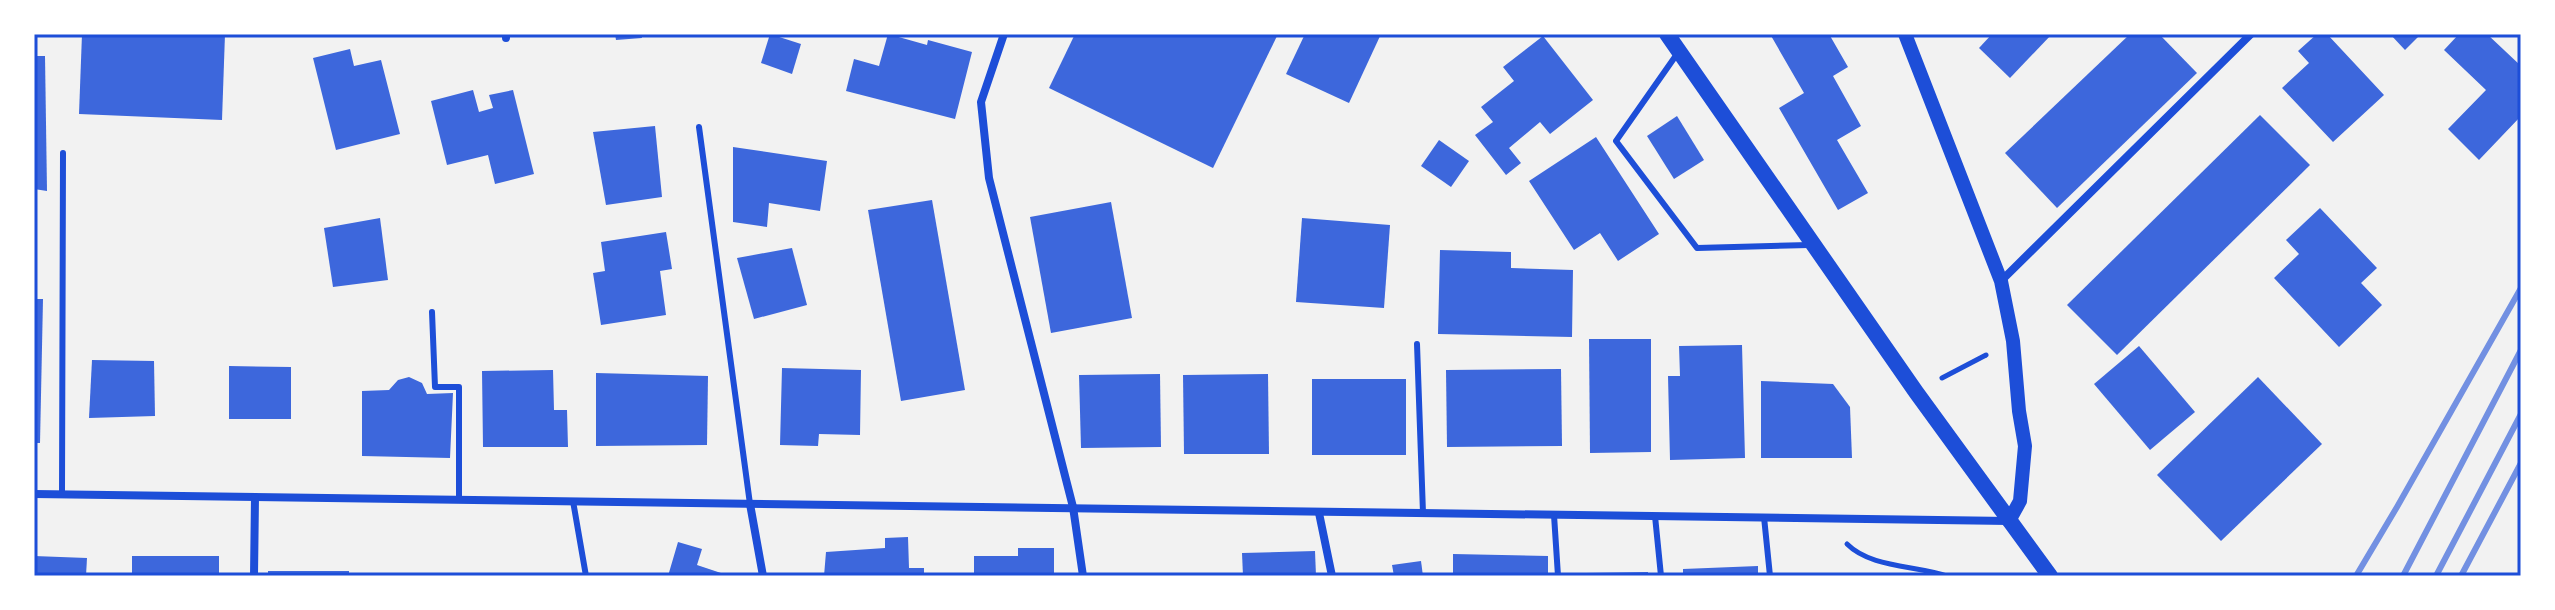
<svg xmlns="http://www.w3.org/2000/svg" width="2555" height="610" viewBox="0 0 2555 610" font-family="'Varela Round',sans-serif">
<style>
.building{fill:#3d67dc}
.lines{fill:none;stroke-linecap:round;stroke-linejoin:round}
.path{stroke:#1d4ed8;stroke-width:5}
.service{stroke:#1d4ed8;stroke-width:6}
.minor{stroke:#1d4ed8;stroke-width:8}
.tertiary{stroke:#1d4ed8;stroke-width:14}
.secondary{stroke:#1d4ed8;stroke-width:16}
.rail{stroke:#7290e2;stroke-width:6}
.neatline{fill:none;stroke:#1d4ed8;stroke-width:3}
</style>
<rect width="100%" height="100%" fill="#f2f2f2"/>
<g class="building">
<path d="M82 34H225L222 120 79 114Z"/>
<path d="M615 34H641L642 38 616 40Z"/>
<path d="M770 34 801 44 792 74 761 63Z"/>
<path d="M888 34 927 45 928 40 972 52 955 119 846 91 854 59 879 66Z"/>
<path d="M1075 34H1278L1213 168 1049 88Z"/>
<path d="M1305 34H1381L1349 103 1286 74Z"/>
<path d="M1770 34H1829L1848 67 1833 76 1861 126 1837 140 1868 193 1838 210 1779 108 1804 93Z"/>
<path d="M1992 34H2052L2010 78 1979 48Z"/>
<path d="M2130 34H2159L2197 73 2057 208 2005 153Z"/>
<path d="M2317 34H2327L2384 95 2333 142 2282 88 2309 63 2298 51Z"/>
<path d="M2390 34H2421L2405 50Z"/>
<path d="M2459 34H2487L2521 66V116L2479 160 2448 129 2486 90 2444 50Z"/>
<path d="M1543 36 1593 100 1550 134 1540 122 1509 148 1521 163 1506 175 1475 135 1493 122 1481 107 1514 81 1503 67Z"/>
<path d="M350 49 354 66 381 60 400 134 336 150 313 58Z"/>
<path d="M34 56H45L47 191 34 189Z"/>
<path d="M473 90 479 112 493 108 489 95 513 90 534 174 495 184 488 155 447 165 431 101Z"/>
<path d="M2260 115 2310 165 2117 355 2067 305Z"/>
<path d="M1677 116 1704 160 1674 179 1647 136Z"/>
<path d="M655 126 662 197 606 205 593 132Z"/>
<path d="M1596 137 1659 234 1618 261 1600 233 1574 250 1529 181Z"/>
<path d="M1439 140 1469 161 1451 187 1421 166Z"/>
<path d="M733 147 827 161 820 211 769 203 767 227 733 222Z"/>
<path d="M932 200 965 390 901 401 868 210Z"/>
<path d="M1111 202 1132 318 1051 333 1030 217Z"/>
<path d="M2320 208 2377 268 2361 283 2382 305 2339 347 2274 278 2299 254 2286 240Z"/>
<path d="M380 218 388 280 333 287 324 228Z"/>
<path d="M1302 218 1390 225 1384 308 1296 302Z"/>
<path d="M666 232 672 269 660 271 666 315 601 325 593 273 605 271 601 242Z"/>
<path d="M792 248 807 305 754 319 737 258Z"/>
<path d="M1440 250 1511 252V268L1573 270 1572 337 1438 334Z"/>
<path d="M34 299H43L40 443H34Z"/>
<path d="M1589 339H1651V452L1590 453Z"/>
<path d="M1742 345 1745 458 1670 460 1668 376H1680L1679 346Z"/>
<path d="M2139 346 2195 412 2150 450 2094 384Z"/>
<path d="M92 360 154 361 155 416 89 418Z"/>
<path d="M229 366 291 367V419H229Z"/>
<path d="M782 368 861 370 860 435 819 434 818 446 780 445Z"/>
<path d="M1561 369 1562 446 1447 447 1446 370Z"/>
<path d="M553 370 554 410H567L568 447H483L482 371Z"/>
<path d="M596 373 708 376 707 445 596 446Z"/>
<path d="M1160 374 1161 447 1081 448 1079 375Z"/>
<path d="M1268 374 1269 454H1184L1183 375Z"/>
<path d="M409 377 422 383 427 394 453 393 450 458 362 456V391L389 390 398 380Z"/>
<path d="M2258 377 2322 444 2221 541 2157 475Z"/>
<rect x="1312" y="379" width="94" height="76"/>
<path d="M1761 381 1833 384 1850 407 1852 458H1761Z"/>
<path d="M908 537 909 568H924V576H824L826 552 885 548V538Z"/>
<path d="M678 542 702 549 697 565 730 576H668Z"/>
<path d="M1018 548H1054V576H974V556H1018Z"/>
<path d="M1315 551 1316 576H1243L1242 553Z"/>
<path d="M1453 554 1548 556V576H1453Z"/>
<path d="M34 556 87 558 86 576H34Z"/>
<rect x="132" y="556" width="87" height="20"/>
<path d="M1421 561 1423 576H1394L1392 565Z"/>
<path d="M1758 566V576H1683V569Z"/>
<rect x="268" y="571" width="81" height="5"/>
<path d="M1648 572V576H1586V573Z"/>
</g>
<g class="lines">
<g class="path">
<path d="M1942 378 1986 355"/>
<path d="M1847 544C1871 568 1915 565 1947 576"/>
</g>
<g class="service">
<path d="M1677 54 1616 141 1697 248 1809 245"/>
<path d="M699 127 750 504"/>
<path d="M432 312 435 387H459V500"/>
<path d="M1417 344 1423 513"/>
<path d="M62 494 63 153"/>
<path d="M573 501 586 576"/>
<path d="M1554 515 1558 576"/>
<path d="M1655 516 1661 576"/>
<path d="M1764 517 1770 576"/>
</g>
<g class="minor">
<path d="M1004 34 981 102 989 178 1073 507 1083 576"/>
<path d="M506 38V34"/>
<path d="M2001 281 2251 34"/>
<path d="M34 494 2009 521"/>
<path d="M750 504 763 576"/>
<path d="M1319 513 1332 576"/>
<path d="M254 576 255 497"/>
</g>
<path class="tertiary" d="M1905 34 2001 281 2013 341 2019 411 2025 446 2020 501 2009 521"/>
<path class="secondary" d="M1667 34 1916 392 2050 576"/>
<g class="rail">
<path d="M2356 576 2397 507 2521 288"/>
<path d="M2403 576 2521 350"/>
<path d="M2436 576 2521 414"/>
<path d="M2461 576 2521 463"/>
</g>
</g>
<rect width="2555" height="610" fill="none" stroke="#ffffff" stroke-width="72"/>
<rect x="36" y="36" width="2483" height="538" class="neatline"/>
</svg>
